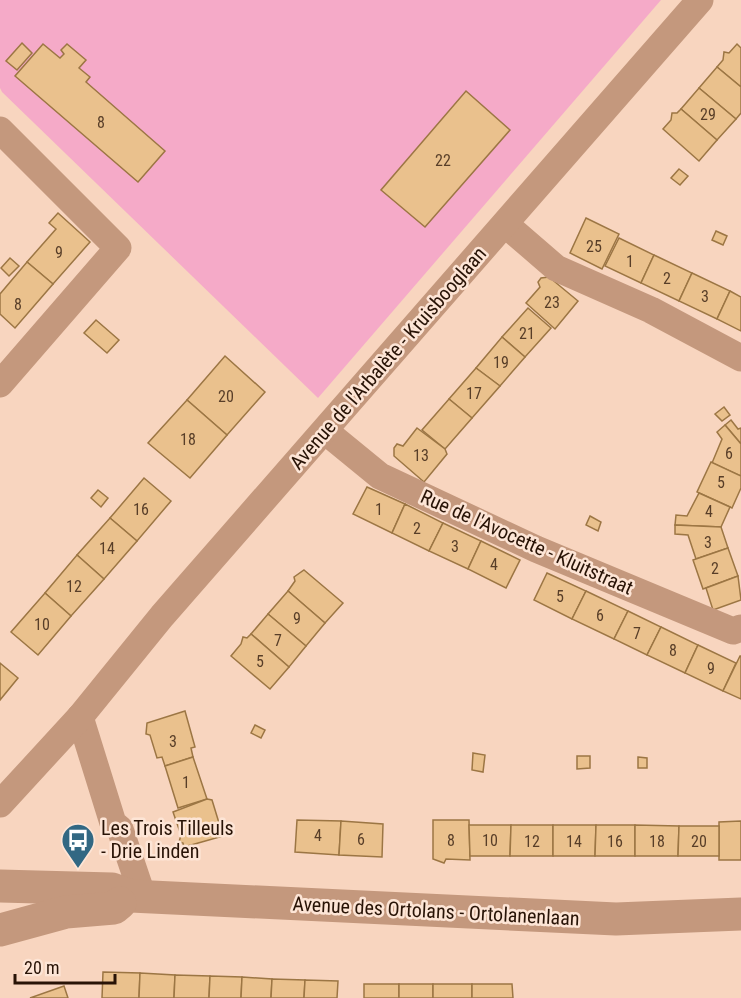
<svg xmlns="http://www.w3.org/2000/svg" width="741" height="998" viewBox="0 0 741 998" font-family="'Roboto Condensed',sans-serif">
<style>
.green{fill:#f5aac8}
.building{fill:#eac18d;stroke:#9c7644;stroke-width:1.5}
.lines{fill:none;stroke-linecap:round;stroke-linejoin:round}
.minor{stroke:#c4987d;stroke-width:27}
.tertiary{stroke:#c4987d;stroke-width:33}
.labels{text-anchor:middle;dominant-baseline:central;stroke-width:5;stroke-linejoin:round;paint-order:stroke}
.number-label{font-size:16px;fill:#583e28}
.street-label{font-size:20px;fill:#281306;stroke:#fde5d6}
.poi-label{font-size:20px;fill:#281306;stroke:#fde5d6;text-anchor:start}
</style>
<rect width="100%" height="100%" fill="#f8d5bf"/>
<path class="green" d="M0 0H661L318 398 2 92 0 88Z"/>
<g class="building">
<path d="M22 43 32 53 17 70 6 61Z"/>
<path d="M43 44 60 58 64 54 61 50 67 44 86 60 79 68 90 77 86 82 165 151 138 182 15 76Z"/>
<path d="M737 44 741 48V87L717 67 723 60 724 52 729 53Z"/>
<path d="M717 67 741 87V113L736 119 699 88Z"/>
<path d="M699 88 736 119 717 140 681 109Z"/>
<path d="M466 91 510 130 425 227 381 190Z"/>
<path d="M681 109 717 140 699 161 663 129 671 120 672 113H677Z"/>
<path d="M679 169 688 176 680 185 671 178Z"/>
<path d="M58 213 90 242 53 284 27 262 56 229 49 223Z"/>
<path d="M586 218 619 234 602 269 570 253Z"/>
<path d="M716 231 727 236 723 245 712 240Z"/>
<path d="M619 238 654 255 641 283 605 266Z"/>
<path d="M654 255 692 273 679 301 641 283Z"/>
<path d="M10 258 19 266 9 276 1 268Z"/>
<path d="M27 262 53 284 15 328 0 314V294Z"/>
<path d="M692 273 730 291 717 319 679 301Z"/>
<path d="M549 277 578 301 555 329 526 303 540 287 538 282 541 278Z"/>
<path d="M730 291 741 297V331L717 319Z"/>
<path d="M528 308 551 328 525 357 502 337Z"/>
<path d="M96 320 119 340 107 353 84 333Z"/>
<path d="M502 337 525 357 500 386 476 368Z"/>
<path d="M225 356 265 392 227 435 187 400Z"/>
<path d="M476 368 500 386 472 418 449 399Z"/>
<path d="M449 399 472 418 445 449 422 430Z"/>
<path d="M187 400 227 435 190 478 148 443Z"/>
<path d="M724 407 730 415 722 421 715 414Z"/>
<path d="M731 420 738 429 741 428V444L725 425Z"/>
<path d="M725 425 741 444V476L712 463 722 439 717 432Z"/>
<path d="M417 428 445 449 447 454 424 482 394 456V448L397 444 403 446Z"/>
<path d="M711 462 741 476V488L732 508 697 492Z"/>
<path d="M144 478 171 501 137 541 110 518Z"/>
<path d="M367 487 405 504 392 533 353 514Z"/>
<path d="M98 490 108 498 101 507 91 498Z"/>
<path d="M699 493 730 507 721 527 675 525 676 515 687 516Z"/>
<path d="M405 504 443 523 429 551 392 533Z"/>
<path d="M590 516 601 522 598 531 586 525Z"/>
<path d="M110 518 137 541 104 579 77 555Z"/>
<path d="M443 523 481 541 468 569 429 551Z"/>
<path d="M675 525 721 527 728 548 696 559 688 535 675 534Z"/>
<path d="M481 541 520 560 506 588 468 569Z"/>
<path d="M728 548 738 576 703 589 693 560Z"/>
<path d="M77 555 104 579 71 616 45 593Z"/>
<path d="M304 570 343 603 325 623 288 591 295 581 294 577Z"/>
<path d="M547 573 586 591 572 619 534 600Z"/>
<path d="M738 576 741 600 713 610 706 588Z"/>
<path d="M288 591 325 623 306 646 268 614Z"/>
<path d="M586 591 628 611 614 639 572 619Z"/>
<path d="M45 593 71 616 38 655 11 632Z"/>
<path d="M628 611 661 627 647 655 614 639Z"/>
<path d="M268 614 306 646 289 667 251 634Z"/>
<path d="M661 627 698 645 685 673 647 655Z"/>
<path d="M251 634 289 667 270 689 231 656 241 644 243 637 247 638Z"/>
<path d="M698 645 736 663 723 691 685 673Z"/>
<path d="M740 656H741V699L723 691Z"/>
<path d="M0 663 18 678 0 700Z"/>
<path d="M185 711 195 747 191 748 193 757 165 766 162 757 157 758 150 735 146 734 147 723Z"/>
<path d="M255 725 265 730 261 738 251 733Z"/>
<path d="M473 753 485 755 483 772 472 770Z"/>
<path d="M577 756H590V768L577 769Z"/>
<path d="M193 757 207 799 178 808 165 766Z"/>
<path d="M638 757 647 758V768H638Z"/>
<path d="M207 799 212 800 223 836 184 847 183 843 179 842 181 835 173 812Z"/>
<path d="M297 820 341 821 339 855 295 852Z"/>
<path d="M433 820H469L470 860 446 859 444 863 433 859Z"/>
<path d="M341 821 383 824 382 857 339 855Z"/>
<path d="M741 821V860H719V822Z"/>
<path d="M469 825H511L510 856H470Z"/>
<path d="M511 825H553V856H510Z"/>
<path d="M553 825H596L595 856H553Z"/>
<path d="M596 825H635V856H595Z"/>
<path d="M635 825 679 826 678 856H635Z"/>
<path d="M679 826H719V856H678Z"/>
<path d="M103 972 140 973 139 998H102Z"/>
<path d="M140 973 175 975 174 998H139Z"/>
<path d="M175 975 210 976 209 998H174Z"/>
<path d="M210 976 242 977 241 998H209Z"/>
<path d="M242 977 272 979 271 998H241Z"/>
<path d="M272 979 305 980 304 998H271Z"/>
<path d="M305 980 338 981 337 998H304Z"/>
<rect x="364" y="984" width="35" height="14"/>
<rect x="399" y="984" width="34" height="14"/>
<rect x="433" y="984" width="39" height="14"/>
<path d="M472 984H512L513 998H472Z"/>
<path d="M64 986 68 998H30Z"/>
</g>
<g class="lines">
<g class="minor">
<path d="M0 130 118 248 0 384"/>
<path d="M505 224 556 268 651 310 741 358"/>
<path d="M325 431 380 476 536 549 733 631 741 628"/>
<path d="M80 717 113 823 120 829 143 897"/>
<path d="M0 804 80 717 162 616 700 0"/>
</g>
<g class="tertiary">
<path d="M0 886 112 889 131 896 616 919 741 914"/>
<path d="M0 930 66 912 114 908 120 903"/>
</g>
</g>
<defs>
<symbol id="bus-pin" viewBox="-11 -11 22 30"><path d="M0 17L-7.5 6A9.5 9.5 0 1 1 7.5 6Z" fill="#326883" stroke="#fde5d6"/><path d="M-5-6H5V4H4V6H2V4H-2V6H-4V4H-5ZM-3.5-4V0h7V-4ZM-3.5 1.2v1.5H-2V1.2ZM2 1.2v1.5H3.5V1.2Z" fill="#fff"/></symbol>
</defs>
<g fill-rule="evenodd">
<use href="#bus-pin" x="59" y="821" width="38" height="52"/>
</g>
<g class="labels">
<g class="number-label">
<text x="708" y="114">29</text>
<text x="101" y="122">8</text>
<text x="443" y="160">22</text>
<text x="594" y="246">25</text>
<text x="59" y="252">9</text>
<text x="630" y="261">1</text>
<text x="667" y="278">2</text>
<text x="705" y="296">3</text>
<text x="552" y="302">23</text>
<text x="18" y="304">8</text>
<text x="527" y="333">21</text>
<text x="501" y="362">19</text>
<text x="474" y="393">17</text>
<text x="226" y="396">20</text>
<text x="188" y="439">18</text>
<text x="729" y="453">6</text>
<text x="421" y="455">13</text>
<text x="721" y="482">5</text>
<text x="141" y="509">16</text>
<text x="379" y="509">1</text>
<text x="709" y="511">4</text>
<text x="417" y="528">2</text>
<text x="708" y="542">3</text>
<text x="455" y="546">3</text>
<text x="107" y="548">14</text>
<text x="494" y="564">4</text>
<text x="715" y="568">2</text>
<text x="74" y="586">12</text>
<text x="560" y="596">5</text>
<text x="600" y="615">6</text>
<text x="297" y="618">9</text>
<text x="42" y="624">10</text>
<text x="637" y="633">7</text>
<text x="278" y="640">7</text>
<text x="673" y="650">8</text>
<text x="260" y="661">5</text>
<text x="711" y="668">9</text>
<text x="173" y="741">3</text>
<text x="186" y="782">1</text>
<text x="318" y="835">4</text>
<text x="361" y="839">6</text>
<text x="451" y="840">8</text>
<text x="490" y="840">10</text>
<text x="532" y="841">12</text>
<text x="574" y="841">14</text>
<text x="615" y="841">16</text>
<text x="657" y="841">18</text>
<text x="699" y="841">20</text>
</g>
<g class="street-label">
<text transform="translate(388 358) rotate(-49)">Avenue de l'Arbalète - Kruisbooglaan</text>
<text transform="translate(527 542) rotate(24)">Rue de l'Avocette - Kluitstraat</text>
<text transform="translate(436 911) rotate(3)">Avenue des Ortolans - Ortolanenlaan</text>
</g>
<g class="poi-label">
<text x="101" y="828">Les Trois Tilleuls<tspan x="101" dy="23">- Drie Linden</tspan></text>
</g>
</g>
<path d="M15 974v9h100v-9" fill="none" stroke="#281306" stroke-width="3"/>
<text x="24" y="974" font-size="18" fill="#281306" stroke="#fde5d6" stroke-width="4.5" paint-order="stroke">20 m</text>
</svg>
